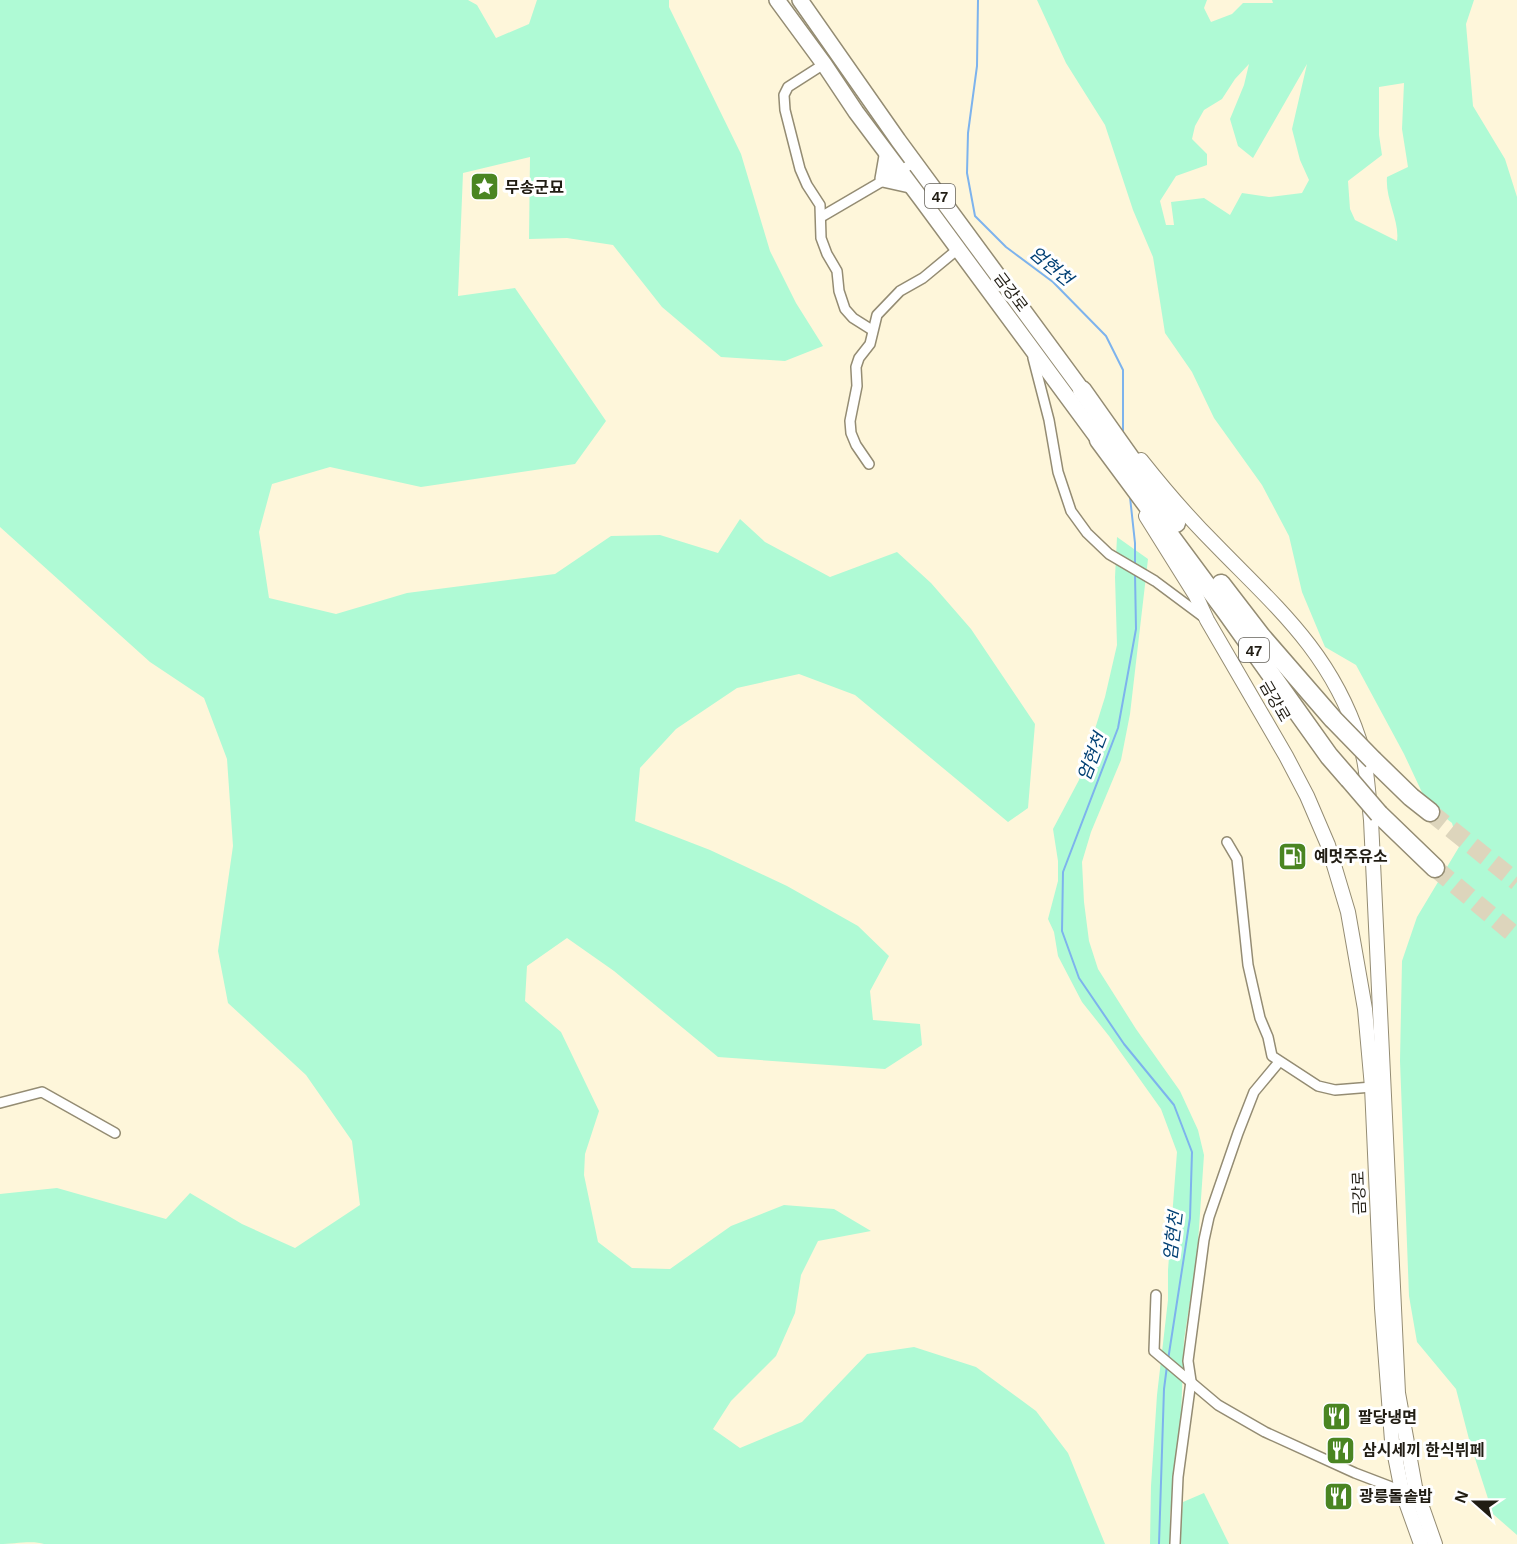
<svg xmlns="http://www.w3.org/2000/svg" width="1517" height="1544" viewBox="0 0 1517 1544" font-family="Helvetica,'Noto Sans KR',sans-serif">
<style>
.green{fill:#affad5;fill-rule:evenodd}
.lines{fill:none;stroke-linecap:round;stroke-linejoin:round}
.stream{stroke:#7db3ed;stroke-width:2}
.highway-tunnel{stroke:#ddd5bc;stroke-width:18;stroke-dasharray:18 9;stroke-linecap:butt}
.street-casing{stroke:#948c73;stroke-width:12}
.secondary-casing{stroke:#948c73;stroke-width:16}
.primary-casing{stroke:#948c73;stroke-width:18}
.highway-casing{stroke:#948c73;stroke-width:21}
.street{stroke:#fff;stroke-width:9}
.secondary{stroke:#fff;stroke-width:14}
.primary{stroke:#fff;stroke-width:15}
.highway{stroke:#fff;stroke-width:18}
.highway-bridge-casing{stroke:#948c73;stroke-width:21;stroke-linecap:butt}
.highway-bridge{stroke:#fff;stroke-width:18}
.labels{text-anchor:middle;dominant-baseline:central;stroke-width:6;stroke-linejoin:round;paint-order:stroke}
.shield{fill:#fff;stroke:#64615a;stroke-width:1.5}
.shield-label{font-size:15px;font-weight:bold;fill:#211d14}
.poi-label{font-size:16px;font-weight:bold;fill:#211d14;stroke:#fff;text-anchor:start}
.street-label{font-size:16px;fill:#211d14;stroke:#fff}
.water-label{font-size:18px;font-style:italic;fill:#034175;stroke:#fff}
</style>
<rect width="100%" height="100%" fill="#fef6da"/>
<g class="green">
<path d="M0 0H468L477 5 496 38 529 24 537 0H669V7L741 154 770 251 796 303 823 346 785 361 721 357 662 307 613 245 567 238 529 239 530 157 463 173 458 296 515 288 606 421 575 464 421 487 330 467 272 484 259 532 269 598 336 614 407 593 555 574 611 536 660 535 718 553 740 519 765 542 830 577 897 552 931 583 971 629 1035 724 1028 808 1008 822 855 695 799 674 737 688 676 729 640 768 635 821 710 850 787 886 858 926 889 956 870 991 873 1020 920 1024 922 1045 885 1069 718 1057 614 971 567 938 527 966 525 1001 561 1032 599 1111 585 1154 584 1175 598 1242 632 1268 670 1269 731 1226 784 1205 834 1209 871 1231 818 1241 801 1275 795 1313 776 1356 731 1401 713 1429 740 1448 802 1422 867 1354 914 1347 976 1367 1036 1411 1068 1453 1105 1544H44C33 1540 13 1544 0 1544V1194L57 1188 166 1219 190 1193 242 1224 295 1248 360 1205 352 1141 306 1075 228 1003 218 951 233 846 227 759 204 698 150 662 0 527Z"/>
<path d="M1037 0H1207L1204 8 1211 22 1232 14 1243 3H1273L1272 0H1474L1466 24 1473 106 1505 159 1517 197V1535L1493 1514 1470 1443 1456 1389 1417 1342 1409 1296 1400 1061 1402 961 1417 917 1459 847 1452 823 1427 803 1404 754 1356 665 1325 647 1302 592 1289 536 1262 485 1214 418 1192 372 1165 333 1153 257 1133 210 1105 125 1066 63ZM1249 64 1244 85 1230 119 1238 146 1253 158 1307 64 1292 129 1300 160 1309 180 1302 193 1269 197 1242 193 1230 215 1204 198 1171 202 1174 225H1166L1160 201 1176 176 1207 165V154L1192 139 1195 126 1204 110 1222 99 1235 79ZM1404 83 1402 129 1408 167 1387 177C1385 199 1400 221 1397 241L1355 220 1350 209 1348 181 1382 155 1379 135V87Z"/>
<path d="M1117 537 1148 559 1130 714 1121 760 1091 832 1082 862 1084 902 1089 941 1098 969 1136 1029 1180 1091 1198 1130 1204 1155 1197 1257 1184 1340 1181 1416 1170 1515V1544H1150L1151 1486 1157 1395 1168 1300V1270L1177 1152 1161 1109 1109 1036 1082 1002 1058 956 1054 932 1048 919 1058 881V861L1053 829 1079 780 1105 697 1117 645 1115 577Z"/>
<path d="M1204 1493 1229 1544H1179L1183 1502Z"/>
</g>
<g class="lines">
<g class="stream">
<path d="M978 0 977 66 968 133 967 173 975 216 1006 247 1053 282 1106 336 1123 370V434"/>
<path d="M1130 497 1135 543V566"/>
<path d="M1135 574 1136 629 1118 728 1063 872 1062 931 1079 978 1124 1044 1174 1105 1192 1152 1190 1218 1168 1360"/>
<path d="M1159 1544 1164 1389 1167 1366"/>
</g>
<g class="highway-tunnel">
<path d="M1430 812 1517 882"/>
<path d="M1435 868 1517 937"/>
</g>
<defs>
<g id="street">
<path d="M824 64 788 87 784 95 785 110 800 169 807 185 820 205 821 238 827 254 837 271 839 291 845 309 853 318 872 330"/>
<path d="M821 217 915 162"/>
<path d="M1033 358 1049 420 1058 472 1071 511 1087 533 1109 554 1155 581 1202 616"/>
<path d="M869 464 856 445 851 433 850 421 857 386 856 367 859 358 870 344 877 315 900 291 923 278 958 249"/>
<path d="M1227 842 1237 859 1248 965 1260 1018 1268 1037 1272 1056 1318 1086 1335 1090 1372 1087"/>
<path d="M0 1103 42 1092 115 1133"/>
<path d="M1156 1295 1154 1351 1218 1405 1265 1432 1355 1473 1402 1491"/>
<path d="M1175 1544 1178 1477 1191 1381 1188 1361 1204 1240 1209 1217 1238 1133 1254 1092 1279 1062"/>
</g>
<g id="secondary">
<path d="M1141 460C1164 489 1188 517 1214 543 1275 606 1330 651 1359 739 1367 764 1368 793 1371 820L1398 1393 1415 1487 1435 1544"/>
<path d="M1146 516 1196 596 1207 620 1286 756 1307 796 1328 845 1348 912 1365 1009 1372 1087 1382 1308 1392 1441 1402 1491 1421 1544"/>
</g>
<g id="primary">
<path d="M777 0 824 64 856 112 922 200 1099 440"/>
<path d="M800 0 898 140 1082 390"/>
<path d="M887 156 883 179 910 185"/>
</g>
<g id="highway">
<path d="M1082 390 1176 523"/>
<path d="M1099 440 1225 610 1329 756 1349 779"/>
<path d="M1221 584 1261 636 1333 719"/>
<path d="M1373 760 1411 797 1430 812"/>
<path d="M1379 814 1435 868"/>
</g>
</defs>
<use href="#street" class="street-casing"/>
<use href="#secondary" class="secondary-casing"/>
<use href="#primary" class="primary-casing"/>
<use href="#highway" class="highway-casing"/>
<use href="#street" class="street"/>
<use href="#secondary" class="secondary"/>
<use href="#primary" class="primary"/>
<use href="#highway" class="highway"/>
<defs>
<g id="highway-bridge">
<path d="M1333 719 1373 760"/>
<path d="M1349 779 1379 814"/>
</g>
</defs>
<use href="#highway-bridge" class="highway-bridge-casing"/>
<use href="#highway-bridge" class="highway-bridge"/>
</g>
<defs>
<symbol id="sight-square" viewBox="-11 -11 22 22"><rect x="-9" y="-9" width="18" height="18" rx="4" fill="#4a8522" stroke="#fff"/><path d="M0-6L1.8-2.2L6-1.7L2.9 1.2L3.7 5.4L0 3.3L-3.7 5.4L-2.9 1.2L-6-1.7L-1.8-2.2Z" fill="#fff"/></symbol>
<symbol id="fuel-square" viewBox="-11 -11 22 22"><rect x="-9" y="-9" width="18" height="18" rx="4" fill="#4a8522" stroke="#fff"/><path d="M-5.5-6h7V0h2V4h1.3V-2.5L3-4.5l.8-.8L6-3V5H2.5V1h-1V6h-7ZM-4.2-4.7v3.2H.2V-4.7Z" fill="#fff"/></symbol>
<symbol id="restaurant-square" viewBox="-11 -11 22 22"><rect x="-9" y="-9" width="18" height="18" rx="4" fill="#4a8522" stroke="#fff"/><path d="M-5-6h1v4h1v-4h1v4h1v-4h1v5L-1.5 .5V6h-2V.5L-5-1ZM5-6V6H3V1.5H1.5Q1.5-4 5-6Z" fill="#fff"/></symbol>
</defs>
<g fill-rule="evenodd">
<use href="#sight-square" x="468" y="170" width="33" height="33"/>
<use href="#fuel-square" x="1276" y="840" width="33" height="33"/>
<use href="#restaurant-square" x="1320" y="1400" width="33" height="33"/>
<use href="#restaurant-square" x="1324" y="1434" width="33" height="33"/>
<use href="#restaurant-square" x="1322" y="1480" width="33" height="33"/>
</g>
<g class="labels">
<g class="shield">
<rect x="925" y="184" width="30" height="24" rx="4.5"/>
<rect x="1239" y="638" width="30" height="24" rx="4.5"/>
</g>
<g class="shield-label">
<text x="940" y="196">47</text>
<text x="1254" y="650">47</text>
</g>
<g class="poi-label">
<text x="505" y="187">무송군묘</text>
<text x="1314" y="856">예멋주유소</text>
<text x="1358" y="1417">팔당냉면</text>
<text x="1362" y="1450">삼시세끼 한식뷔페</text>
<text x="1359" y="1496">광릉돌솥밥</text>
</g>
<g class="street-label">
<text transform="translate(1011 292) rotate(53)">금강로</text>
<text transform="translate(1275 701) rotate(60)">금강로</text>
<text transform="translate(1359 1193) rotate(-92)">금강로</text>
</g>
<g class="water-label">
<text transform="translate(1051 266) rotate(40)">엄현천</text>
<text transform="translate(1092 757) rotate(-69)">엄현천</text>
<text transform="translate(1173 1236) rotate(-83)">엄현천</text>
</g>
</g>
<g transform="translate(1475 1502) rotate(291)" stroke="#ffffff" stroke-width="4.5" paint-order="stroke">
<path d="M0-4.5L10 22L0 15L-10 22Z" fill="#211d14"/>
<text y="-9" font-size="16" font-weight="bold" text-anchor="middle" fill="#211d14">N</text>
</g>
</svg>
